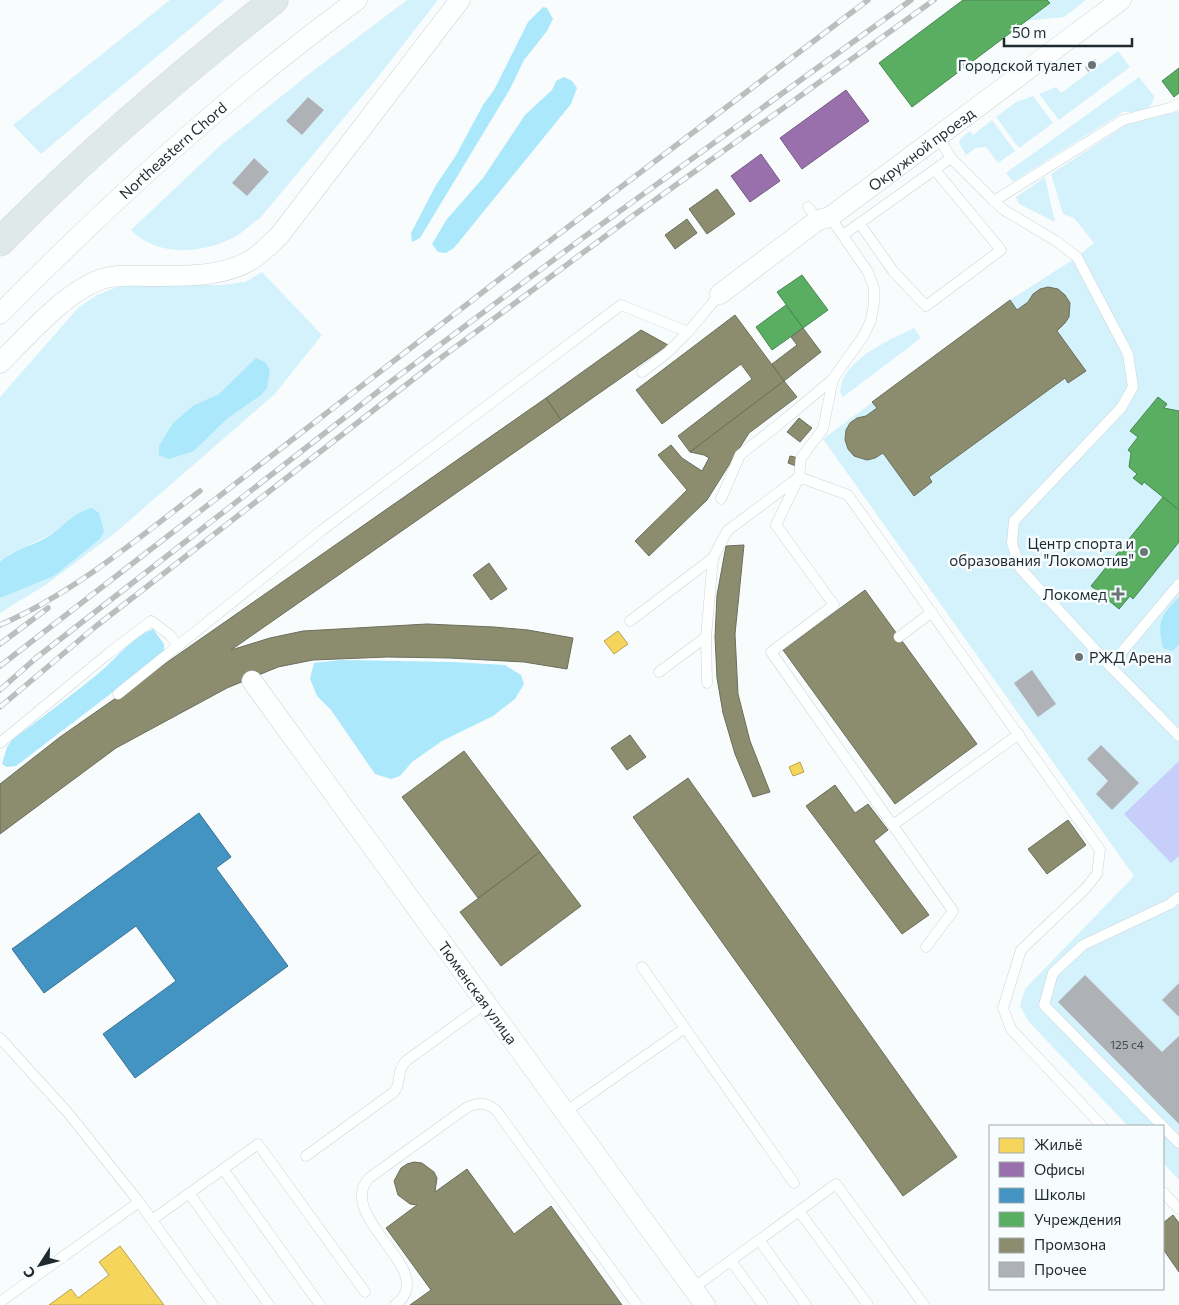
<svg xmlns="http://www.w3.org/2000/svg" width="1179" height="1305" viewBox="0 0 1179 1305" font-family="Commissioner,sans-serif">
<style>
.green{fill:#d4f2fc;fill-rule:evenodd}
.forest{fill:#abe8fb}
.water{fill:#c7cef9}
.homes{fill:#f6d55c;stroke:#b6a24e}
.offices{fill:#9970ab;stroke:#745b86}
.schools{fill:#4393c3;stroke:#387497}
.public{fill:#5aae61;stroke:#488652}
.industry{fill:#8c8c6e;stroke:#6b6f5b}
.building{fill:#aeb2b6}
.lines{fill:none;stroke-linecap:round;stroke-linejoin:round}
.lane-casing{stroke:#cdd4d7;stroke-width:11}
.street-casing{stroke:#cdd4d7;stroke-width:21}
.primary-casing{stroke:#d4d8d9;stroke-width:29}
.lane{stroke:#feffff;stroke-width:10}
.street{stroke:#feffff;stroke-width:20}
.primary{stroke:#e0e9e9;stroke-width:28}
.rail-casing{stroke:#bcbebe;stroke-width:5.5}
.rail{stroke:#f7fdff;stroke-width:4;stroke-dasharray:11;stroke-linecap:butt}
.poi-dot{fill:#6b7477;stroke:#f7fdff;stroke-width:2}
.labels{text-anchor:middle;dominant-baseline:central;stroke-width:5;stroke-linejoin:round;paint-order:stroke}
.number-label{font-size:12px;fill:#434c51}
.poi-label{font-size:15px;fill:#1f2a2f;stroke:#f7fdff;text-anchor:end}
.street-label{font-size:15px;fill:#1f2a2f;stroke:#f7fdff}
</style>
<rect width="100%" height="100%" fill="#f9fcfd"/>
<g class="green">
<path d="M170 0H224L41 154 13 125Z"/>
<path d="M407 0H438L374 82 260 218C252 224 245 230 238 235 207 254 157 258 131 230L222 144 309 74ZM308 97 324 110 302 135 286 121ZM253 158 269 172 247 196 232 183Z"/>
<path d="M1047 0H1086L1064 17 1026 21 1050 4Z"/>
<path d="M1118 51 1130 67 1059 120 1039 94 1056 87 1061 93Z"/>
<path d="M1139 77 1154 96C1153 112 1136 112 1123 112L1013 182 1006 173Z"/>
<path d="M1033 96 1053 123 1019 148 996 117 1016 102Z"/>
<path d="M1179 111V1180L1163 1163V1126H1128L1029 1022 1020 1006 1025 989 1134 876 823 439 1010 300 1077 257 1094 243 1074 218 1063 214 1051 174 1126 125Z"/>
<path d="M992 120 1015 151 998 163 986 147 976 148 966 155 959 143 961 138 970 131 973 135Z"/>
<path d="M1045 177 1055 222 1019 204 1016 197Z"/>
<path d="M262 272 322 335 274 395 115 533 47 584 0 613V598L10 593 84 510 48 536 11 553 0 562V397L78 308 97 295 117 287 137 284 221 285 245 282ZM219 394 260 396 228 418 194 451V405Z"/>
<path d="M914 328 921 338 843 397 840 392C841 387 841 382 844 377 858 353 890 340 914 328Z"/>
</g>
<g class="forest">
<path d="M543 7 547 8 553 19 547 31 524 60 510 89 420 238 412 242 411 233 436 185 455 157 483 105 494 90 528 22Z"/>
<path d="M564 77 572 81 577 88 571 104 454 248 446 253 438 252 432 244 447 219 483 178 525 115 552 90 556 81Z"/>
<path d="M256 358 265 362 270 370 267 388 260 396 228 418 194 451 169 459 159 455V446L173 423 194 405 219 394Z"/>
<path d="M92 508 99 513 104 531 100 539 54 576 0 598V562C17 547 31 547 49 536 63 527 75 511 92 508Z"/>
<path d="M1179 597V645L1172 651 1163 648C1157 621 1160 617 1179 597Z"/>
<path d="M153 629 164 644V653L16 766 7 767 2 764 7 747 12 740C41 718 71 696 99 673 116 659 132 637 153 629Z"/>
<path d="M341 660 453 662 505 665 521 675 524 684 515 699 493 716 442 741 412 762 400 776 391 779 375 774 331 710 317 696 310 679 314 663Z"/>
</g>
<path class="water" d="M1179 761V856L1171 863 1124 814Z"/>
<g class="homes">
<path d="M618 631 628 644 614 654 604 641Z"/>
<path d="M800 762 804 772 793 776 789 767Z"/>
<path d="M120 1246 164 1305H49L71 1289 78 1298 109 1275 99 1262Z"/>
</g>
<g class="offices">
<path d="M846 90 869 121 802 169 780 138Z"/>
<path d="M761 154 780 181 750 202 731 176Z"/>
</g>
<path class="schools" d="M199 813 231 857 216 868 288 966 135 1078 103 1034 176 981 136 926 44 993 12 949Z"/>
<g class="public">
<path d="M963 0H1047L1050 3 912 107 879 63Z"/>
<path d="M1179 68V93L1174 97 1162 81Z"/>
<path d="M802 275 828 310 803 328 777 292Z"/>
<path d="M786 305 803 328 772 350 756 327Z"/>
<path d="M1158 397 1167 404 1164 408 1179 411V510L1144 482 1142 485 1133 478 1137 474 1129 467 1131 453 1128 450 1138 437 1130 431Z"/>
<path d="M1163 497 1179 510V542L1133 599 1130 596 1119 609 1091 586Z"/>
</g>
<g class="industry">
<path d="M717 189 735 214 707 234 689 209Z"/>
<path d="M687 219 697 233 675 249 665 235Z"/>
<path d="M1048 287 1058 289 1065 295 1070 303 1069 317 1065 323 1057 331 1086 371 1068 383 1065 378 929 477 932 482 914 496 883 453 875 458 867 460 854 456 848 449 845 440 846 430 850 423 857 418 866 416 877 408 872 402 1010 300 1017 310 1028 302 1033 294 1040 289Z"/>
<path d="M735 315 784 381 690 452 678 436 752 379 741 364 662 424 636 390Z"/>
<path d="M803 328 821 352 784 381 772 364 797 345 791 337Z"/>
<path d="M641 330 668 345 561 420 546 398Z"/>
<path d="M784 381 797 397 749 433 707 500 649 556 635 541 687 490 658 455 671 445 682 458 702 471 709 458 704 455 690 452Z"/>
<path d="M546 398 561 420 231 650 270 638 303 631 427 624 494 627 528 630 573 638 567 669 524 662 449 658 387 657 313 660 278 667 227 688 116 748 0 834V784L60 737Z"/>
<path d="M799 418 812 428 800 442 787 432Z"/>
<path d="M790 456 799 458 796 466 788 463Z"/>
<path d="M744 545 735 634 738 694 750 741 770 792 753 797 735 754 723 713 717 678 715 637 717 595 726 546Z"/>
<path d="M489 563 507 589 491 600 473 575Z"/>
<path d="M865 590 977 744 895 804 783 650Z"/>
<path d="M630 735 646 757 627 770 611 748Z"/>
<path d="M464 751 540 852 478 898 402 797Z"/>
<path d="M688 778 957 1157 903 1196 633 817Z"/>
<path d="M835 785 855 813 868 804 888 830 874 841 929 915 902 934 806 806Z"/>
<path d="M1068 820 1086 845 1047 874 1028 849Z"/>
<path d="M540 852 581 906 501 966 460 912Z"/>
<path d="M414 1162 422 1163 434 1172 437 1178 435 1192 467 1169 514 1234 551 1206 622 1305H410L431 1290 386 1228 417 1205 410 1204 398 1195 394 1181 401 1168 407 1164Z"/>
<path d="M1173 1215 1179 1223V1272L1163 1249V1223Z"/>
</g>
<g class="building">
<path d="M1095 59 1098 64 1088 72 1085 67Z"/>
<path d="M308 97 324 110 302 135 286 121Z"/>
<path d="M254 158 269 172 247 196 232 183Z"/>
<path d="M1032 670 1056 704 1038 717 1014 683Z"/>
<path d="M1101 745 1139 783 1112 810 1096 794 1108 781 1087 759Z"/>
<path d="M1085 975 1162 1052 1179 1036V1124L1058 1002Z"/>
<path d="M1179 983V1017L1162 1000Z"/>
</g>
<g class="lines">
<defs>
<g id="lane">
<path d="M938 137 951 158 994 201 1004 210 1056 241 1077 257 1128 354 1133 387 1121 408 1014 521 1012 543 1020 568 1110 666 1179 736"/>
<path d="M994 201 1123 120 1169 108 1179 104"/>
<path d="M808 207 818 220"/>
<path d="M860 224 893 271 926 306 1001 250 935 170"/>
<path d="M843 235 951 158"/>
<path d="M642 372 667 353 688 332 720 294"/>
<path d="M721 499 740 455 789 416 833 379"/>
<path d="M630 621 713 558 727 531 799 477 801 458 823 429 833 379 864 335 871 320 874 303V288L868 272 830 217"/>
<path d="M899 637 932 612"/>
<path d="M1110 666 1179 584"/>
<path d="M659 672 706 637"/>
<path d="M707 683 706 637 713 558"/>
<path d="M118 694 321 531 621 305 688 332"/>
<path d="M0 743 109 653 151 621 170 635 178 646"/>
<path d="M893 825 1019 734"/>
<path d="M1179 897 1170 904 1083 945 1053 973 1044 1005 1179 1143"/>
<path d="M926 947 953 911 771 652 834 605 776 525 799 477 848 495 1100 850 1097 874 1085 889 1021 950 1003 1008 1011 1029 1102 1126"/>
<path d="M642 967 794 1183"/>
<path d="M0 1038 69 1114 139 1202 213 1305"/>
<path d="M565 1112 685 1028"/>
<path d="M306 1156 394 1092C403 1080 395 1073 406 1061L486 1003"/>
<path d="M223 1169 320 1305"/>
<path d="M1163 1192 1179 1209"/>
<path d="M189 1193 269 1305"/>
<path d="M799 1211 836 1184 924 1305"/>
<path d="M152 1220 258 1144 365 1292"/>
<path d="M759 1240 806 1305"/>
<path d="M731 1261 763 1305"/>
<path d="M693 1288 799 1211 868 1305"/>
<path d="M0 1302 139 1202"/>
<path d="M395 1305C438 1274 351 1227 363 1188 364 1185 367 1181 369 1178L466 1108C478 1102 485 1102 496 1110L637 1305"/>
</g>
<g id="street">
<path id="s1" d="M720 294 818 220 830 217 1121 0"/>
<path id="s2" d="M0 314C111 201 229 94 357 0"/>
<path d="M0 363C25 338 67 290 102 279 118 274 134 276 150 276 184 276 224 278 254 258 263 252 271 243 279 236L460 0"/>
<path id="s3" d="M252 681 705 1305"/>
</g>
<path id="primary" d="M0 242C85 155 179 75 274 0"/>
</defs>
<use href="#lane" class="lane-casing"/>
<use href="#street" class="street-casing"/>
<use href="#primary" class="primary-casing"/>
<use href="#lane" class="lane"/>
<use href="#street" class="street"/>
<use href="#primary" class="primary"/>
<defs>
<g id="rail">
<path d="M0 625C74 593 136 540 200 491"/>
<path d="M0 644 48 608"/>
<path d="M0 666 514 268 868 0"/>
<path d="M0 690 36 658 389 383 584 237 911 0"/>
<path d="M0 707 95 627 438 360 634 215 934 0"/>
</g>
</defs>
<use href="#rail" class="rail-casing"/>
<use href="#rail" class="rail"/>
</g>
<g class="poi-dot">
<circle cx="1092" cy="65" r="5"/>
<circle cx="1144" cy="552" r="5"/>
<path d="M1115.5 586.5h5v5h5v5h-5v5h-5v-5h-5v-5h5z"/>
<circle cx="1079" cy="657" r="5"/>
</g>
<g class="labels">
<g class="number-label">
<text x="1127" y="1044">125 с4</text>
</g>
<g class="poi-label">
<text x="1082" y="65">Городской туалет</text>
<text x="1134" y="543">Центр спорта и<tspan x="1134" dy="17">образования "Локомотив"</tspan></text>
<text x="1107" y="594">Локомед</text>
<text x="1089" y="657" text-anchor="start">РЖД Арена</text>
</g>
<g class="street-label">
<text stroke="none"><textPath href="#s1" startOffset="249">Окружной проезд</textPath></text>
<text stroke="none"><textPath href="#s2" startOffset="238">Northeastern Chord</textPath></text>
<text stroke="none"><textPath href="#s3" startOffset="385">Тюменская улица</textPath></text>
</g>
</g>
<rect x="989" y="1125" width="175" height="165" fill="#f7fdff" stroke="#a1a9ac"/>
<rect x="999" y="1138" width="25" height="15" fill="#f6d55c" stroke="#a1a9ac"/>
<text x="1034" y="1150" font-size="15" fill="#1f2a2f">Жильё</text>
<rect x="999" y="1162" width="25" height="15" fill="#9970ab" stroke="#a1a9ac"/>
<text x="1034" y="1175" font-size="15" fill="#1f2a2f">Офисы</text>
<rect x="999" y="1188" width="25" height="15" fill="#4393c3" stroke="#a1a9ac"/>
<text x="1034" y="1200" font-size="15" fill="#1f2a2f">Школы</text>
<rect x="999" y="1212" width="25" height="15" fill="#5aae61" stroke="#a1a9ac"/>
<text x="1034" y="1225" font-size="15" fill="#1f2a2f">Учреждения</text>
<rect x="999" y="1238" width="25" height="15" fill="#8c8c6e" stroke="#a1a9ac"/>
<text x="1034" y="1250" font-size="15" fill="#1f2a2f">Промзона</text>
<rect x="999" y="1262" width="25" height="15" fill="#aeb2b6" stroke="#a1a9ac"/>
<text x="1034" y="1275" font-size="15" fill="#1f2a2f">Прочее</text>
<g transform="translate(40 1265) rotate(234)" stroke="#f7fdff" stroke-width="4" paint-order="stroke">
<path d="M0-4L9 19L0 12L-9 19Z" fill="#1f2a2f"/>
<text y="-8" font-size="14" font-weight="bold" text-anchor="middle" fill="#1f2a2f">С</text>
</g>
<path d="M1004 38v8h128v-8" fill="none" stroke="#1f2a2f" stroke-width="2.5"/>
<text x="1012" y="38" font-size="15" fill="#1f2a2f" stroke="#f7fdff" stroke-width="4" paint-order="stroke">50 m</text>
</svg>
